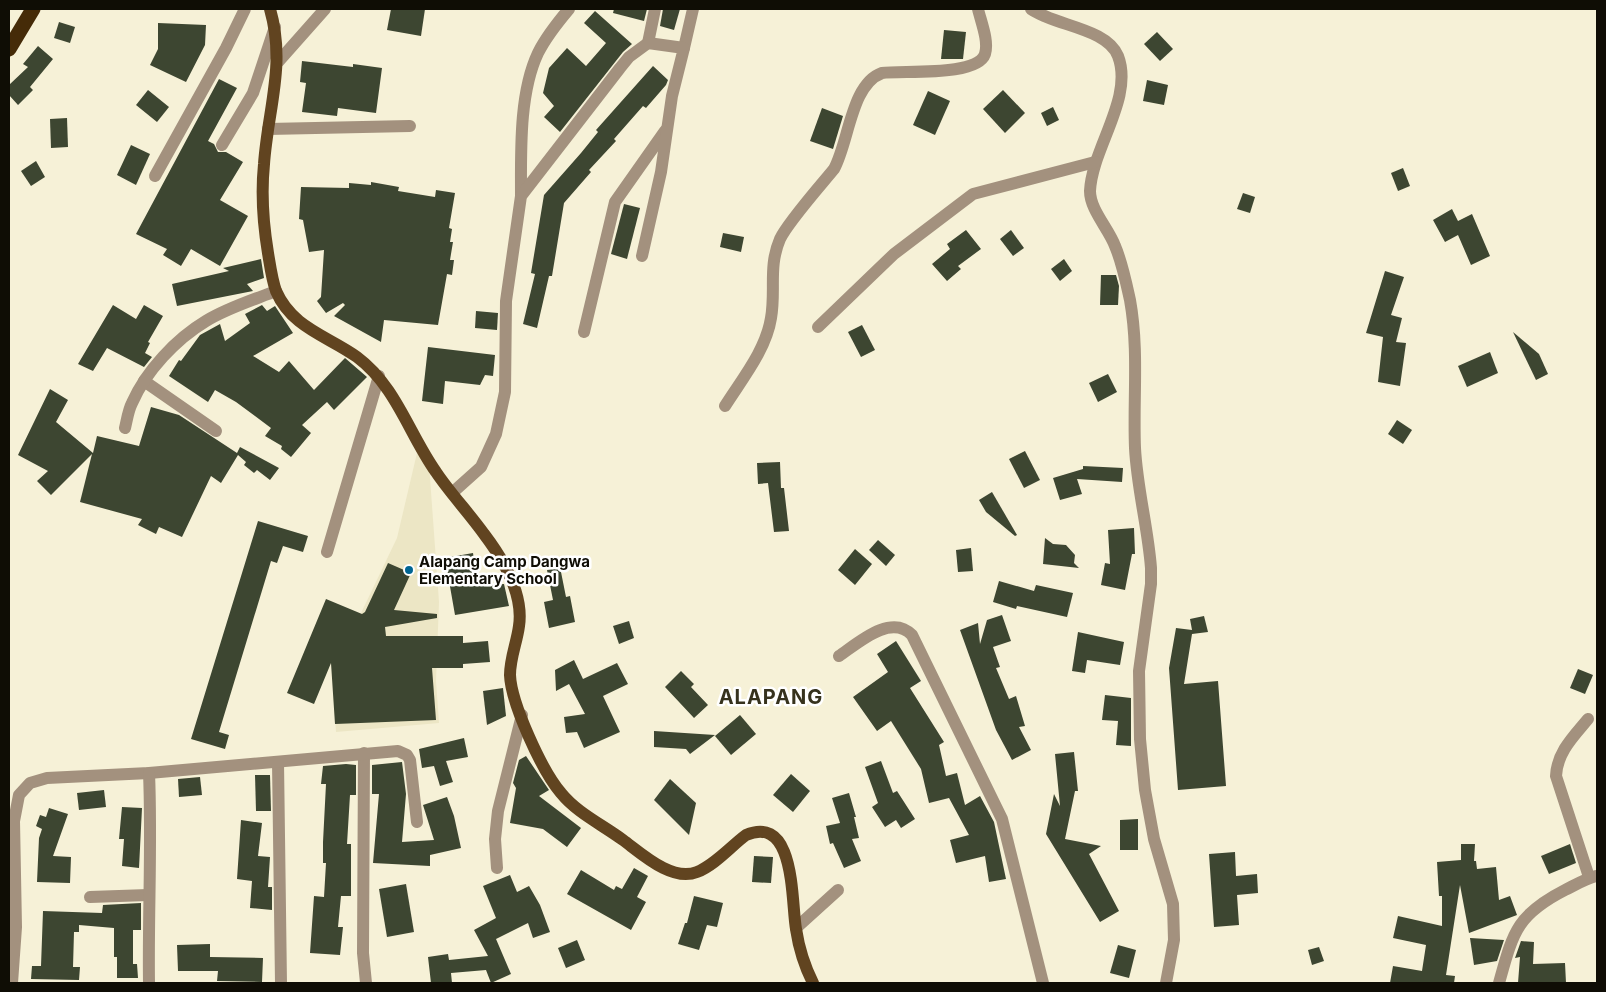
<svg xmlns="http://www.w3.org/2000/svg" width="1606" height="992" viewBox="0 0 1606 992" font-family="Inter,sans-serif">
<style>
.built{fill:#ece6c5}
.building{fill:#3d4631}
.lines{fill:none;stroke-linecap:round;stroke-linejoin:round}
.minor{stroke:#a3917e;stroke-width:12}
.major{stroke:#614420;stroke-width:12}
.highway{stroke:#452b08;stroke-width:15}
.poi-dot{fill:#006593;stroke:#fff;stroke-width:2}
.labels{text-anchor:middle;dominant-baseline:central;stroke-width:5;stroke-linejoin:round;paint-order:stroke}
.poi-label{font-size:15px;font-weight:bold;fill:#0f0d05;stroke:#fff;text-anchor:start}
.district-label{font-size:20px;font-weight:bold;letter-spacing:1px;fill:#36321d;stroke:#fff}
</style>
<rect width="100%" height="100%" fill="#f6f1d7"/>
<path class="built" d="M417 453 429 464 439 602 436 681 439 723 336 732 333 687 339 659 397 538Z"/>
<g class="building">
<path d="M391 9H425L421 36 387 30Z"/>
<path d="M614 9H647L644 21 613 13Z"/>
<path d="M663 9H680L674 30 660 26Z"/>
<path d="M595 11 632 44 623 52 560 132 544 117 554 106 543 93 549 68 567 48 586 66 606 43 584 23Z"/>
<path d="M59 22 75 27 70 43 54 38Z"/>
<path d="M158 23 206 25 205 45 186 82 150 65 158 49Z"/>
<path d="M944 30 966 32 963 59H941Z"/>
<path d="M1157 32 1173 49 1160 61 1144 44Z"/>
<path d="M38 46 53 59 30 87 33 90 18 105 9 95V85L28 67 23 64Z"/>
<path d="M302 61 353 67V64L382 68 376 113 338 108 337 116 302 112 306 83 300 82Z"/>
<path d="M653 66 668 80 666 85 646 108 643 106 614 139 616 141 589 170 591 172 564 203 552 276H549L537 328 523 324 535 274 531 273 544 195 581 153 598 132 596 130Z"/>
<path d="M219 79 237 88 208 141 214 144 218 152H226L243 162 220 200 248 216 220 266 191 249 181 266 163 255 167 249 136 234Z"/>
<path d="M1147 80 1168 85 1164 105 1143 101Z"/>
<path d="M148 90 169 107 157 122 136 105Z"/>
<path d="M1003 90 1025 113 1005 133 983 109Z"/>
<path d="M928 91 950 101 935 135 913 125Z"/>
<path d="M1053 107 1059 120 1047 126 1041 113Z"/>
<path d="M822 108 843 116 833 149 810 141Z"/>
<path d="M67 118 68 147 51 148 50 119Z"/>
<path d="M131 145 150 154 136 185 117 175Z"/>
<path d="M36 161 45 177 31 186 21 171Z"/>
<path d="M1403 168 1410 186 1398 191 1391 173Z"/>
<path d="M371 182 399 187 398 191 435 197 436 190 455 193 449 228 452 229 450 242H453L450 260H454L452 275 447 274 438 325 384 320 381 342 334 316 345 305 343 303 326 313 317 301 321 297 324 250 309 252 303 220 299 219 301 187 349 188V183L371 185Z"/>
<path d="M1243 193 1255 197 1250 213 1237 209Z"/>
<path d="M624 204 640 208 627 259 611 254Z"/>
<path d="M1452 209 1458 221 1472 214 1490 256 1471 265 1458 235 1445 242 1433 220Z"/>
<path d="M966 230 981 249 958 266 961 269 947 281 932 264 950 249 947 244Z"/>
<path d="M1011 230 1024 248 1013 256 1000 239Z"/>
<path d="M723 233 744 237 741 252 720 247Z"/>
<path d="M261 259 264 278 247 284 253 291 177 306 172 284 229 271 223 268Z"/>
<path d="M1064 259 1072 271 1060 281 1051 269Z"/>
<path d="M1385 271 1404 277 1391 315 1402 318 1396 342 1406 343 1400 386 1378 382 1383 337 1366 333Z"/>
<path d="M1101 275H1116L1119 286 1118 305H1100Z"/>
<path d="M113 305 136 319 144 305 163 316 148 342 150 343 145 353 152 357 144 367 107 348 93 371 78 364Z"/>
<path d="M262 305 267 311 275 306 293 333 253 356 279 372 289 361 314 390 345 358 367 377 334 410 327 402 302 425 311 433 291 457 281 449 282 446 265 436 271 428 236 402 215 390 208 402 169 376 179 360 181 361 200 335 220 324 225 341 250 323 245 314Z"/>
<path d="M476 311 498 313 497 330 475 328Z"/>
<path d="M862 325 875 350 861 357 848 332Z"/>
<path d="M1513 332 1539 354 1548 374 1536 380Z"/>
<path d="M428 347 495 355 493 376 485 375 480 385 445 381 443 404 422 401Z"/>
<path d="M1490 352 1498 373 1467 387 1458 366Z"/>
<path d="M1108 374 1117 392 1098 402 1089 383Z"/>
<path d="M50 389 68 400 56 422 93 453 97 436 139 446 151 407 179 415 237 453 240 447 279 468 270 480 257 470 254 473 244 465 246 462 238 455 221 483 211 476 182 537 159 527 156 534 138 525 142 519 80 502 92 454 51 495 37 481 48 471 18 455Z"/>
<path d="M1397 420 1412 430 1403 444 1388 434Z"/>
<path d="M1025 451 1040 480 1024 488 1009 459Z"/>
<path d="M780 462 781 488H784L789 531 774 532 768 483 758 484 757 463Z"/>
<path d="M1083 466 1123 468 1122 482 1077 479 1082 494 1060 500 1053 478 1083 469Z"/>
<path d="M992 492 1017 535 1015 536 986 512 979 500Z"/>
<path d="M258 521 308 536 303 552 283 546 277 563 271 561 219 732 229 735 225 749 191 739Z"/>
<path d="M1134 528 1135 554H1132L1125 590 1101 585 1105 563 1110 564 1108 530Z"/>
<path d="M1045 538 1053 544 1066 545 1075 555 1074 563 1079 568 1043 564Z"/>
<path d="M878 540 895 555 886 566 869 550Z"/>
<path d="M971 548 973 571 958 572 956 550Z"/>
<path d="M855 549 872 564 855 585 838 570Z"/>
<path d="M473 553 478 586 504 584 509 606 455 615 445 558Z"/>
<path d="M388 563 411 573 394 610 437 614V618L385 627 386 636H463V643L488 641 490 662 463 664V668H432L436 720 335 724 331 663 314 704 287 693 326 599 362 614 365 612Z"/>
<path d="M560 567 566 597 570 596 575 622 549 628 544 602 553 600 547 570Z"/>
<path d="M999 581 1034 591 1036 585 1073 593 1067 617 1017 606 1016 609 993 602Z"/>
<path d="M1002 615 1011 641 993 647 1000 667 996 668 1009 699 1016 696 1025 726 1019 727 1031 750 1012 760 996 730 960 630 978 623 980 644 987 620Z"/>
<path d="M1204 616 1208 632 1192 634 1184 684 1218 681 1226 786 1178 790 1169 668 1176 628 1192 630 1190 619Z"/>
<path d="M629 621 634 638 619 644 613 626Z"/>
<path d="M1078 632 1124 642 1120 665 1087 660 1085 673 1072 671Z"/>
<path d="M896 641 921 681 910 688 944 742 939 745 946 776 957 773 965 805 980 796 994 822 1006 879 989 882 985 856 956 863 950 840 969 835 949 798 929 803 921 769 891 721 877 731 853 697 888 672 877 654Z"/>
<path d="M574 660 583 679 617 663 628 684 603 696 620 732 584 748 577 732 566 733 564 717 585 714 569 684 556 691 555 670Z"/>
<path d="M1578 669 1593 675 1585 694 1570 688Z"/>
<path d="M681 671 694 684 691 687 708 705 694 718 665 687Z"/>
<path d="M503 688 506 716 487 725 483 691Z"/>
<path d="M1105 695 1131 698V746L1116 745 1118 721 1102 720Z"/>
<path d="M740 715 756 734 731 755 715 736Z"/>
<path d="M654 731 715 735 690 754 686 749 654 747Z"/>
<path d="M464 738 468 757 446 761 453 782 440 786 434 766 422 768 419 749Z"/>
<path d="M1074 752 1078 791H1075L1065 839 1101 846 1089 854 1119 911 1100 922 1046 834 1054 794 1060 806 1055 754Z"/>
<path d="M526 756 549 790 539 796 581 828 567 847 543 829 510 823 516 788 513 783 519 760Z"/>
<path d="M881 761 893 793 897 791 915 819 901 828 896 820 885 827 872 807 878 803 865 767Z"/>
<path d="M402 762 406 794 402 842 434 840 423 805 447 797 454 816 461 848 430 855V866L373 863 379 794H372V765Z"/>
<path d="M346 764 356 765V795H350L347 844H351V896H341L338 927H343L340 955 310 953 314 896 324 897 326 863H323V842L326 784H321L323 766Z"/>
<path d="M791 774 810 791 793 812 773 795Z"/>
<path d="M255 775H270L271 811H256Z"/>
<path d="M200 777 202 795 179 797 178 779Z"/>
<path d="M670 779 696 803 689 835 654 800Z"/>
<path d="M104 790 106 807 79 810 77 793Z"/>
<path d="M849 793 856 817H854L859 838 852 839 861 861 844 868 833 843 830 844 826 826 840 823 832 798Z"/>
<path d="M122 807 142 808 139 868 122 866 124 839H119Z"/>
<path d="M49 808 68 814 53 856 71 857 70 883 37 882 39 838 42 829 36 826 40 815 46 817Z"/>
<path d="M1138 819V850H1120V820Z"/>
<path d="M241 820 262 823 258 856 270 857 268 887H272V910L250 908 252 881 237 879Z"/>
<path d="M1461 844H1475L1474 861H1476L1477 869 1496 867 1499 900 1510 896 1517 915 1469 933 1460 885 1446 975 1455 976 1454 983H1390L1393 966 1422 971 1426 945 1393 938 1398 916 1442 926V896H1439L1437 862 1461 860Z"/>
<path d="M1570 844 1576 863 1549 874 1541 856Z"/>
<path d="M1235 852 1236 876 1257 874 1258 893 1237 895 1239 925 1214 927 1209 854Z"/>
<path d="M754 856 773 857 771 883 752 882Z"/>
<path d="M634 868 648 876 637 897 646 902 631 930 567 894 581 870 614 890 616 886 622 889Z"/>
<path d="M510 875 517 892 529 886 540 905 550 932 533 938 528 923 496 939 511 974 491 983 486 970 451 973 452 983H431L428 957 448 954 449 960 488 956 474 930 496 918 483 886Z"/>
<path d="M406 884 414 932 387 937 379 889Z"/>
<path d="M694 896 723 903 717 927 707 925 699 950 678 944 685 923H687Z"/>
<path d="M141 903V930H133V964H137L138 978H117V957H114V928L79 925V932H74L73 967H80L79 980 31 979 32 966H41L43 911 102 913 103 905Z"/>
<path d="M1470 938 1504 940 1497 961 1474 965Z"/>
<path d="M577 940 585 960 566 968 558 948Z"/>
<path d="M1521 941 1534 942 1533 964 1565 963 1566 983H1518L1520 957 1515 958Z"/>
<path d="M210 944V957L263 958 262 982 217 981 218 971H178L177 945Z"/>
<path d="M1118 945 1136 950 1129 978 1110 973Z"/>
<path d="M1319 947 1324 961 1312 965 1308 950Z"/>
</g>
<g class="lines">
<g class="minor">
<path d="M1031 9C1055 26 1107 28 1118 56 1134 98 1092 148 1090 191 1090 210 1109 229 1115 246 1122 262 1126 282 1130 300 1139 350 1133 398 1135 448 1137 488 1148 528 1151 568V584L1139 671 1140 739 1145 790 1154 839 1173 904 1174 940 1166 983"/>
<path d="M648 43 655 9"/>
<path d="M684 48 693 9"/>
<path d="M278 62 325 9"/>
<path d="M268 129 410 126"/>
<path d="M222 145 253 93 275 27"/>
<path d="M155 176 226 48 245 9"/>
<path d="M521 196C521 152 519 93 538 53 546 37 558 22 569 9"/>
<path d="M818 327 894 254 973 194 1095 162"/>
<path d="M584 332 615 202 665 131"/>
<path d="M144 381 216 431"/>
<path d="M725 406C742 379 766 350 771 318 776 290 768 267 780 239 788 222 821 185 834 169 849 142 851 84 882 73 903 70 977 77 985 54 989 41 981 22 978 9"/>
<path d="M125 428C127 420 128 411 132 403 146 371 176 339 206 321 227 308 253 300 276 291"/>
<path d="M452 493 481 467 496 434 505 392 506 301 521 196 620 68 629 57 648 43 684 48 672 96 661 172 642 256"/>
<path d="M327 552 379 376"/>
<path d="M839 656C858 643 891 613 912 635L1002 819 1043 983"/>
<path d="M1588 719C1574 736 1557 752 1556 776L1589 877"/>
<path d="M364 753 363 953 366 983"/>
<path d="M278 762 281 983"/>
<path d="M497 868 495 839 498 811 522 715"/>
<path d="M90 897 148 895"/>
<path d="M796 928 838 890"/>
<path d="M12 983 16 927 14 821 19 795 30 783 47 778 149 773 398 751 407 755 410 760 417 822"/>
<path d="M149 983C148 913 152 843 149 773"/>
<path d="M1499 983C1513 933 1516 915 1565 890 1575 885 1585 879 1596 876"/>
</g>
<path class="major" d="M270 9C286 65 268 108 264 164 261 194 263 223 268 253 270 265 272 280 276 291 292 328 328 336 357 357 396 386 409 434 436 472 450 493 469 513 484 534 503 559 524 593 519 626 517 642 510 658 510 675 511 703 542 771 561 793 577 813 603 825 623 840 642 854 672 882 697 872 715 865 731 846 746 835 796 814 791 901 796 929 799 949 804 965 813 983"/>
<path class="highway" d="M9 49 33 9"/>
</g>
<circle class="poi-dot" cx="409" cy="570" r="5"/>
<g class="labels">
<g class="poi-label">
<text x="419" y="561">Alapang Camp Dangwa<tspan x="419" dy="17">Elementary School</tspan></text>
</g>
<g class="district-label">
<text x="771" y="697">ALAPANG</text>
</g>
</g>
<rect width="1606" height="992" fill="none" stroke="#0f0d05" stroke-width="20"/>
</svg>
